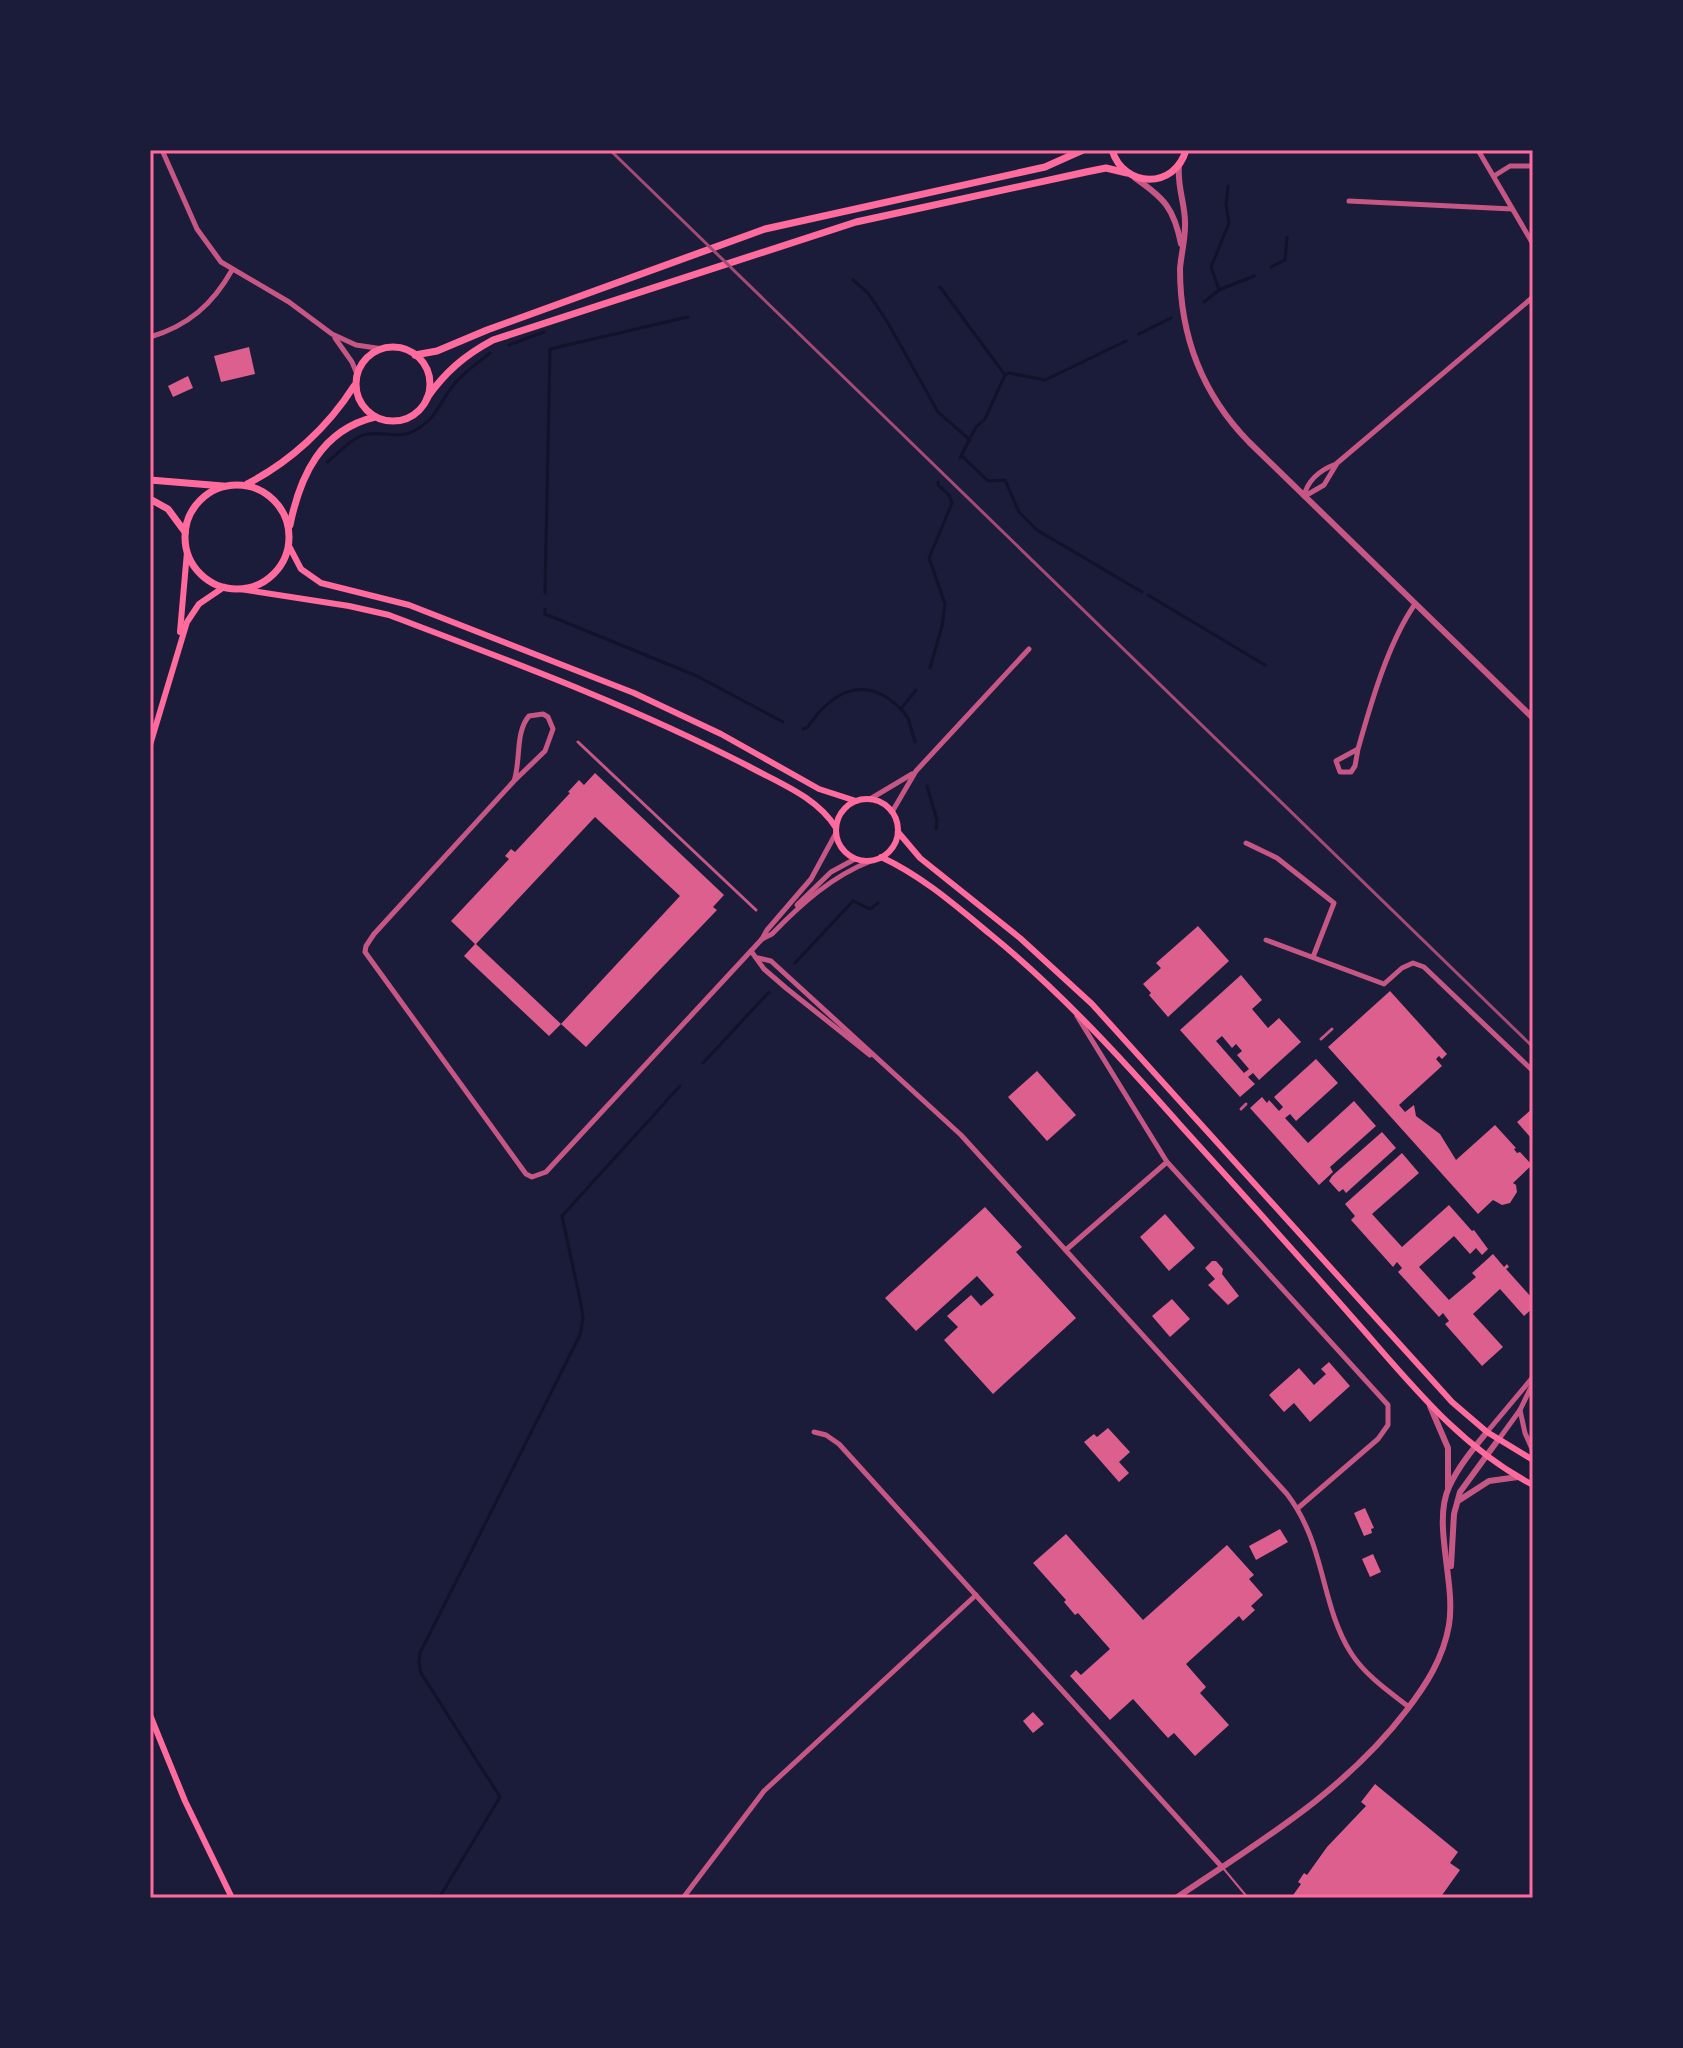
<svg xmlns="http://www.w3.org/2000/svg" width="1683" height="2048" viewBox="0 0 1683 2048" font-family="'Alegreya Sans',sans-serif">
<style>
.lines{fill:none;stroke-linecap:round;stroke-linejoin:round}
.stream{stroke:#12122b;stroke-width:3}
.building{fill:#dd5f8e;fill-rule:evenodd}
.service{stroke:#c65784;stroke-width:2}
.pedestrian{stroke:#c65784;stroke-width:3}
.minor{stroke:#c65784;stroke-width:5}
.tertiary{stroke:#c65784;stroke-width:6}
.secondary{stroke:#ff6b9d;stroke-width:6}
.primary{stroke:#ff6b9d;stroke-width:7}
.rail{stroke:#a44b75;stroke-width:3}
.neatline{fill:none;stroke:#ff6b9d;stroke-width:3}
</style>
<rect width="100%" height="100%" fill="#1b1b3a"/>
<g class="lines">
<g class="stream">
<path d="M1271 267 1285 260 1287 237"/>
<path d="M853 280 868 293 888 323 938 412 970 440"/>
<path d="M940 287 1005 375"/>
<path d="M1219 290 1211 267 1229 223 1226 205 1228 186"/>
<path d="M1204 302 1219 290 1254 276"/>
<path d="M1139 334 1171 318"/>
<path d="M509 345 544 332"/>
<path d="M962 456 988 481 1005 480 1019 512 1037 530 1142 592"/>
<path d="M960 458 976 427 985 419 1005 375 1009 373 1045 380 1126 341"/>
<path d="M327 462C339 453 353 436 368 434 390 431 400 442 422 426 435 417 440 404 449 391 459 376 475 365 490 353"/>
<path d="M545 593 550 349 688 317"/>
<path d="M1148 595 1265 665"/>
<path d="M545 609V614L697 676 783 722"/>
<path d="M930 668 942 626 945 604 929 558 952 503 949 495 938 485V482"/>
<path d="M803 729 807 728C832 691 865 673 901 709"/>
<path d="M915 742 908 718 901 709 916 690"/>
<path d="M927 786 937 820 936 829"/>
<path d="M795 963 853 901 870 909 878 903"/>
<path d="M703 1063 769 992"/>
<path d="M439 1898 500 1797 421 1673 419 1662 420 1653 580 1335 583 1318 581 1304 562 1216 680 1086"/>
</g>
</g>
<g class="building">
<path d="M249 347 255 374 221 382 214 356Z"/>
<path d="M188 376 193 388 173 397 168 386Z"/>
<path d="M595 773 724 895 713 907 717 910 586 1047 561 1024 549 1036 464 956 475 944 451 921 509 859 505 856 511 849 515 852 570 793 568 792 579 780 584 785ZM595 817 680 896 561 1024 476 944Z"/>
<path d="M1198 926 1229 961 1168 1017 1149 995 1151 993 1143 984 1161 968 1156 963Z"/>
<path d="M1241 975 1262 1000 1252 1009 1268 1028 1279 1018 1301 1042 1259 1080 1253 1073 1248 1077 1255 1084 1240 1097 1180 1030ZM1222 1036 1232 1048 1236 1044 1242 1051 1237 1055 1249 1069 1244 1073 1216 1041Z"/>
<path d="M1390 991 1447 1054 1442 1059 1439 1056 1436 1059 1442 1066 1399 1105 1405 1112 1414 1105 1416 1116 1440 1134 1456 1160 1495 1125 1516 1148 1514 1149 1517 1153 1520 1152 1532 1165 1513 1183 1516 1185 1517 1192 1510 1203 1502 1205 1493 1200 1478 1214 1328 1047Z"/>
<path d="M1316 1059 1338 1083 1296 1121 1290 1114 1285 1118 1308 1143 1354 1101 1376 1126 1330 1167 1333 1172 1319 1185 1250 1108 1262 1097 1267 1103 1269 1100 1279 1111 1283 1107 1274 1097Z"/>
<path d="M1037 1071 1076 1115 1047 1141 1008 1097Z"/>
<path d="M1533 1108V1136L1531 1138 1517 1122Z"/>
<path d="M1382 1132 1396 1148 1346 1193 1343 1189 1339 1192 1329 1181 1332 1176Z"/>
<path d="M1402 1153 1419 1173 1372 1214 1402 1247 1449 1205 1472 1231 1474 1230 1488 1249 1482 1255 1476 1248 1470 1254 1454 1236 1419 1267 1449 1300 1476 1277 1472 1273 1493 1254 1504 1267 1507 1264 1509 1267 1506 1269 1533 1299V1308L1524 1316 1500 1289 1473 1314 1503 1347 1482 1366 1445 1324 1449 1321 1443 1313 1439 1317 1398 1272 1402 1268 1397 1262 1393 1267 1351 1220 1355 1216 1345 1204Z"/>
<path d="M985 1207 1022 1247 1016 1252 1076 1318 993 1394 944 1340 958 1327 947 1316 971 1295 981 1306 994 1295 977 1276 916 1331 885 1298Z"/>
<path d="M1165 1214 1195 1248 1169 1271 1140 1237Z"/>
<path d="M1212 1261H1216L1223 1269 1222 1274 1239 1296 1228 1305 1208 1285 1215 1279 1205 1268Z"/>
<path d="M1172 1299 1190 1319 1170 1337 1152 1316Z"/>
<path d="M1329 1362 1350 1386 1310 1422 1294 1403 1284 1412 1269 1395 1299 1368 1314 1385 1326 1374 1321 1369Z"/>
<path d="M1108 1428 1130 1452 1119 1462 1129 1473 1119 1482 1084 1442 1094 1434 1097 1437Z"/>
<path d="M1365 1508 1374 1528 1371 1529 1372 1533 1364 1536 1354 1513Z"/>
<path d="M1280 1529 1288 1542 1256 1560 1249 1546Z"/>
<path d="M1066 1534 1143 1620 1227 1545 1254 1575 1249 1579 1263 1595 1251 1606 1255 1610 1243 1621 1239 1616 1186 1664 1206 1687 1200 1693 1229 1725 1195 1756 1174 1733 1168 1738 1133 1699 1110 1720 1070 1676 1076 1670 1081 1675 1110 1649 1078 1613 1075 1615 1064 1602 1066 1600 1033 1563Z"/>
<path d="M1373 1554 1381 1572 1370 1577 1362 1559Z"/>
<path d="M1033 1712 1044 1724 1033 1733 1023 1721Z"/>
<path d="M1375 1784 1458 1852 1450 1863 1460 1870 1440 1898H1291L1301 1884 1298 1882 1304 1873 1307 1875 1327 1847 1366 1806 1361 1802Z"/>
</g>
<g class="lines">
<path class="service" d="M1223 1868 1248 1898"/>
<g class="pedestrian">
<path d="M578 742 756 910"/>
<path d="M1321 1039 1332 1029"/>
<path d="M1241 1109 1246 1104"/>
</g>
<g class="minor">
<path d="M162 150 197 229 221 262 289 302 332 334 356 345 383 349"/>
<path d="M1478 150 1533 244"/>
<path d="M1494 176 1510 166H1533"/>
<path d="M1349 201 1512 209"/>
<path d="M150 337C188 326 213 304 232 270"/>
<path d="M335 338 352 362 357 374"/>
<path d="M1304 496C1308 479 1320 470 1336 464L1533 297"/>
<path d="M1305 496 1324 485 1336 465"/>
<path d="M1358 749 1355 766 1351 772H1340L1336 761 1358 749C1371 703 1388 643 1415 604"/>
<path d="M514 781C521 761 515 732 529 716L543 714 548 717 553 729 545 751 514 781 374 934 366 946 365 952 526 1174 532 1177 546 1172 762 939 767 930 811 879 836 833"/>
<path d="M870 799 912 774"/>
<path d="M892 812 916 771 1029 649"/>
<path d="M1246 843 1277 858 1334 903 1313 957"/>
<path d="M797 905 831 872 855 859"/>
<path d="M762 939 772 934C801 904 832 876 871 861"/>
<path d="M1266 940 1384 984 1402 968 1413 963 1424 967 1533 1071"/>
<path d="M751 951 764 969 786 988 870 1055"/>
<path d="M758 958 771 961 961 1135 1287 1494C1326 1545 1320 1604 1351 1653 1365 1675 1388 1691 1409 1707"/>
<path d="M1077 1016 1167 1162 1388 1405V1425L1378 1439 1298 1508"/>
<path d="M1067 1249 1167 1162"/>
<path d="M1520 1410 1525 1433 1533 1451"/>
<path d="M814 1432 826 1435 839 1444 1222 1867"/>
<path d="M1487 1432 1533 1377"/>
<path d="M1499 1439 1520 1410 1533 1383"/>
<path d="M683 1898 764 1791 976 1595"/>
</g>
<g class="tertiary">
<path d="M1179 166C1177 189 1186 205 1185 226 1185 241 1181 255 1180 269 1180 336 1202 394 1249 442L1533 718"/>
<path d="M1135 178C1164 198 1174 208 1181 244"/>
<path d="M1430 1406 1448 1448V1487"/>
<path d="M1458 1501 1489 1481 1518 1477"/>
<path d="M1451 1566 1454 1514 1460 1492 1498 1440"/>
<path d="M1176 1898C1259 1842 1344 1792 1406 1711 1426 1685 1443 1659 1449 1625 1456 1582 1432 1524 1449 1487 1458 1467 1473 1449 1487 1432"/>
</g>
<g class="secondary">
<path d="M289 546 301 569 321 583 409 605 634 693 721 734 819 789 856 801"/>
<path d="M240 589 349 606 389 615C510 661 632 706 748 766 779 783 817 797 836 828"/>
<path d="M180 632 187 552"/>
<path d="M150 745 187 622 199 604 224 587"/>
<circle cx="867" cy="830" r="31"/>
<path d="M898 832 920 858 1020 938 1092 1004 1452 1402 1487 1432 1533 1460"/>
<path d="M881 857C922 876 955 905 990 934 1060 991 1122 1059 1182 1127 1239 1190 1296 1253 1352 1317 1407 1379 1458 1446 1533 1485"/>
<path d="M150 1715 185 1801 232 1898"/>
</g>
<g class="primary">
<path d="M1112 150C1124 189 1175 189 1186 150"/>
<circle cx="393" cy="384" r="37"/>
<path d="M415 355 437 351 487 330 765 229 1045 167 1083 150"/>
<path d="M427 398C445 372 465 355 493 340L856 222 1086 172 1106 168 1127 173"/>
<path d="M150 480 223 486"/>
<path d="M247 484C290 462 328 427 354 386"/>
<circle cx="237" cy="537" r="52"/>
<path d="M150 499 168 509 185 532"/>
<path d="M290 525C300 476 321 430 375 417"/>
</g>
<path class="rail" d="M610 150 1533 1047"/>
</g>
<rect width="1683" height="2048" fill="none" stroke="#1b1b3a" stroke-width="304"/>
<rect x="152" y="152" width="1379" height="1744" class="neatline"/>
</svg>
